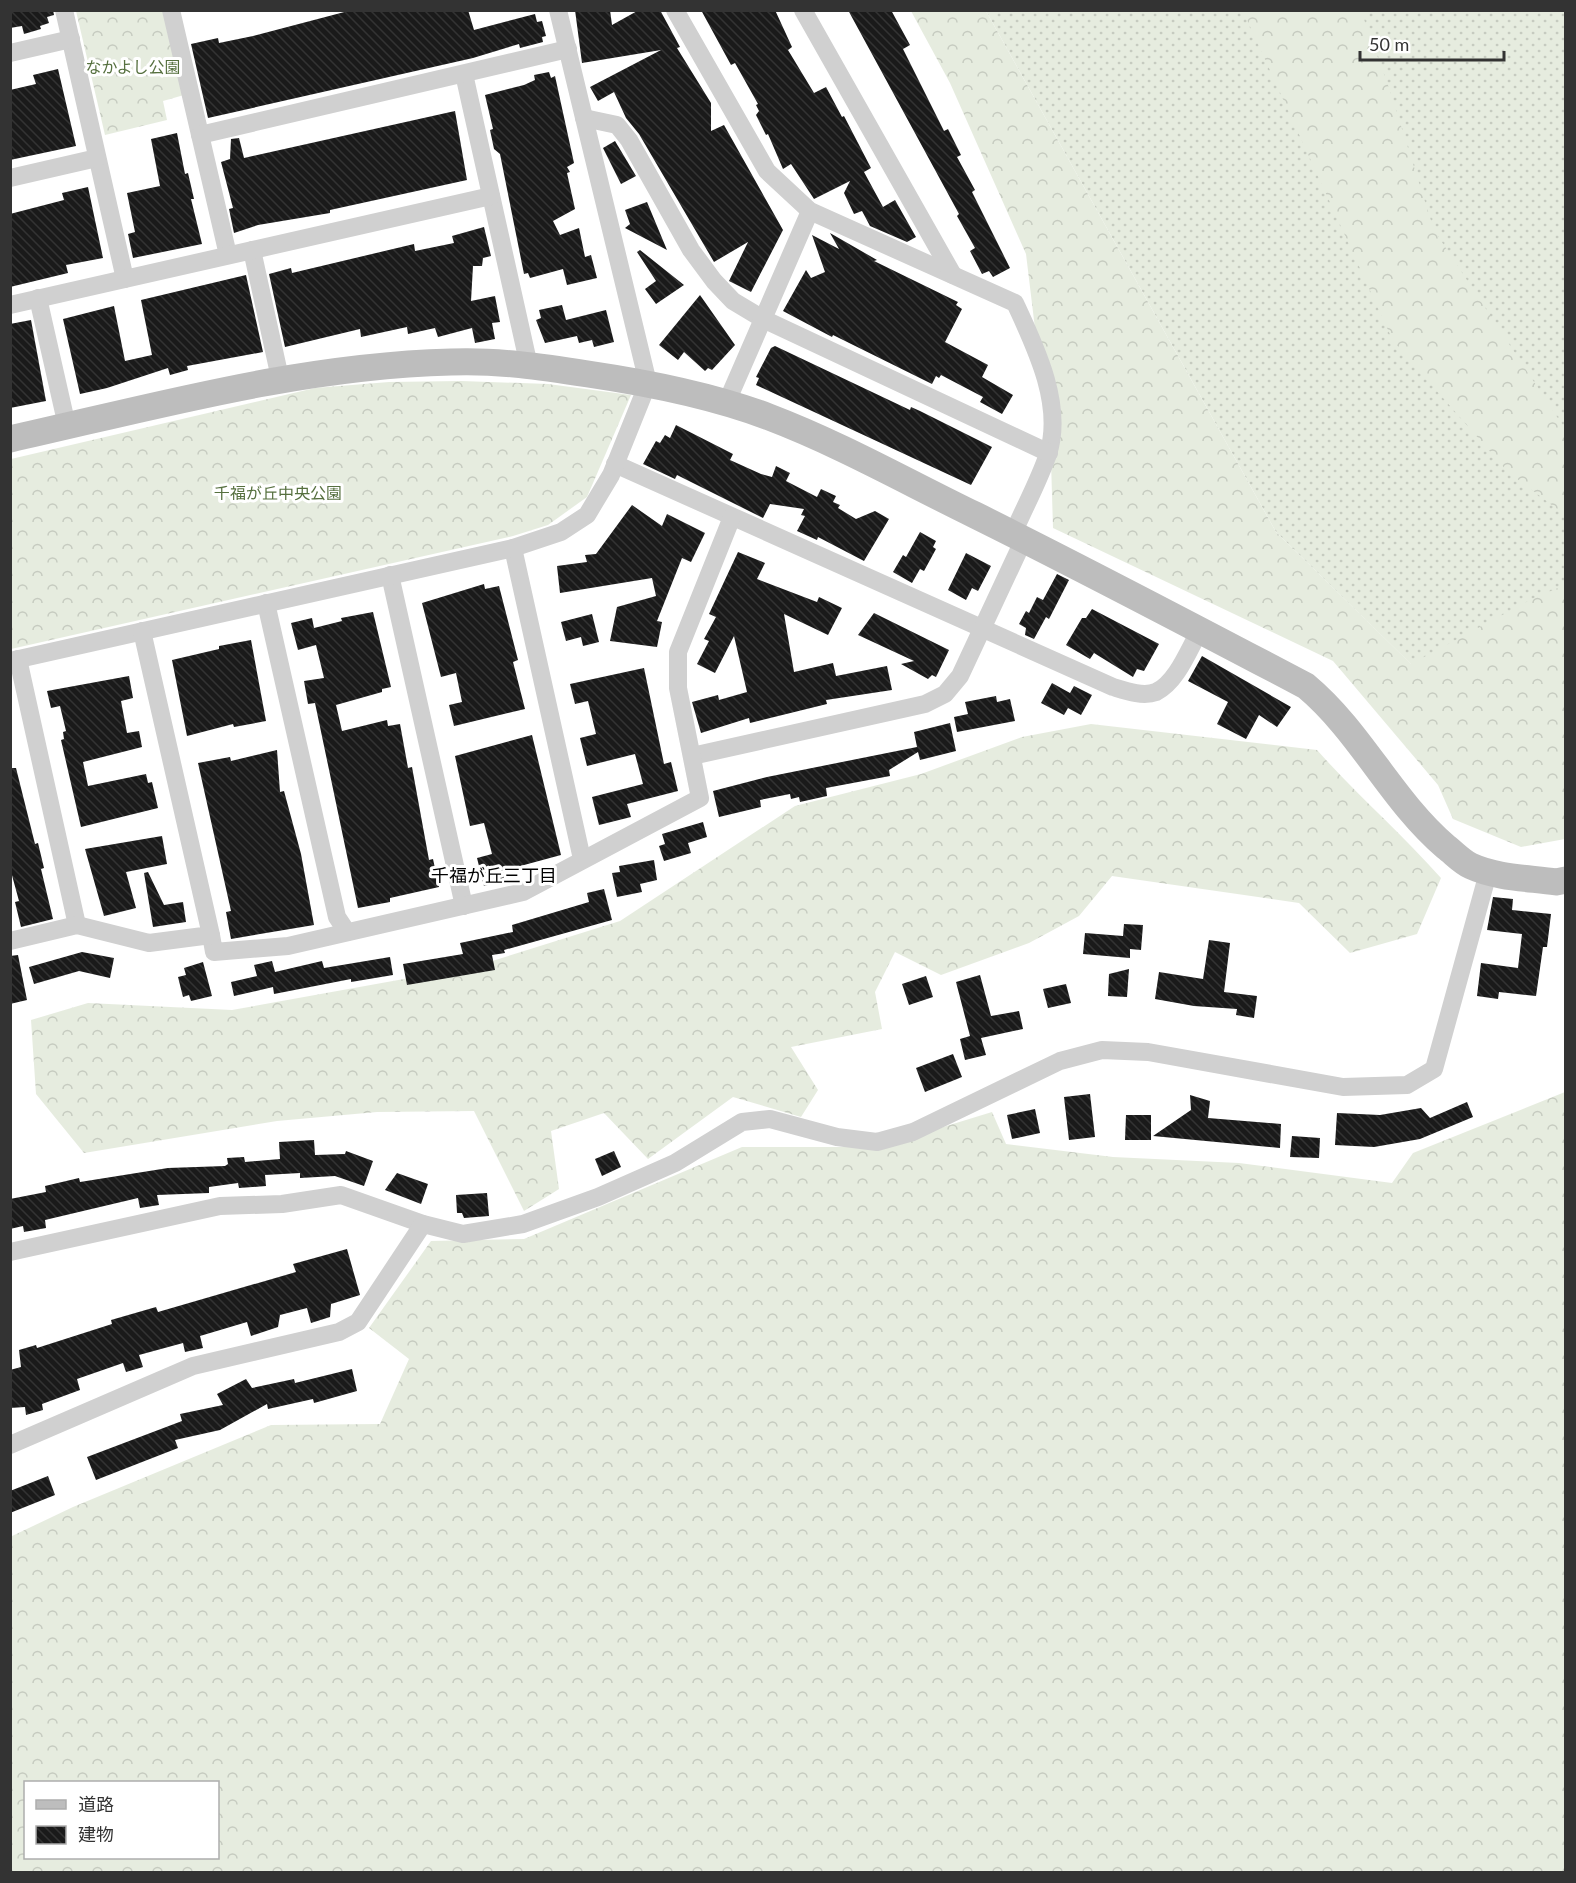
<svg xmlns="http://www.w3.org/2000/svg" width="1576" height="1883" viewBox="0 0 1576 1883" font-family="Lato,'Noto Sans JP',sans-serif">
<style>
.grass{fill:url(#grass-dots)}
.forest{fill:url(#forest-crowns);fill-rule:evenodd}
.building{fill:url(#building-back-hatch)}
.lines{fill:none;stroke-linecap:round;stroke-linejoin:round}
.street{stroke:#d0d0d0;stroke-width:18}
.secondary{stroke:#bdbdbd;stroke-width:27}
.labels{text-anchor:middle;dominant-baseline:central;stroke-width:6;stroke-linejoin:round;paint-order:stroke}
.park-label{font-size:16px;fill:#56703f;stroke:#fff}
.neighbourhood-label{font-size:18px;fill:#000;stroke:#fff}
</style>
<defs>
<pattern id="grass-dots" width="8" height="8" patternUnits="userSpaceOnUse" patternTransform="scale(1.5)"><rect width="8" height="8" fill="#e6ecdf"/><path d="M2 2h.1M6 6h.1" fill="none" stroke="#c6cbc0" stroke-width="1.8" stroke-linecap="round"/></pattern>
<pattern id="forest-crowns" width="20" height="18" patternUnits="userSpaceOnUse" patternTransform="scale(1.5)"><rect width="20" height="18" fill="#e6ecdf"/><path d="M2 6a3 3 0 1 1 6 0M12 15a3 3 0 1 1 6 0" fill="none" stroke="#c6cbc0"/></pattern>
<pattern id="building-back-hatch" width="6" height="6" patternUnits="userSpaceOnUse" patternTransform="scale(1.5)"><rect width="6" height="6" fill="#1a1a1a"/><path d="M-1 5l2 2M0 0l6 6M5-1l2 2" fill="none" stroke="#333"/></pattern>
</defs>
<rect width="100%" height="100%" fill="#fff"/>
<path class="grass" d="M986 11H1565V774L1519 770 1276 532Z"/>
<g class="forest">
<path d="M76 11H164L184 95 163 101 167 120 105 135Z"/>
<path d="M911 11H986L1276 532 1411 664 1534 598 1565 585V839L1521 847 1453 819 1438 785 1333 661 1053 528 1051 461 1026 254 950 83Z"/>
<path d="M1243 11H1361L1389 88 1434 230 1565 429V515L1508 472 1393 341Z"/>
<path d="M461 381 548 384 631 395 587 497 548 525 513 536 11 649V459L315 388 389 382Z"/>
<path d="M1091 724 1317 750C1357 795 1401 833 1441 878L1417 934 1350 953 1299 903 1112 876 1079 916 1029 943 941 975 895 952 875 992 882 1029 791 1047 818 1090 801 1117 733 1097 648 1159 604 1113 551 1131 559 1189 524 1211 474 1111 377 1112 277 1121 84 1153 36 1094 31 1020 88 1003 232 1010 476 966 620 921 795 806 921 774 1022 737Z"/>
<path d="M1565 1092V1872H11L10 1537 73 1507 271 1425 380 1424 409 1359 369 1328 431 1241 524 1239 742 1147H878L992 1112 1006 1144 1113 1157 1239 1163 1392 1183 1413 1153ZM26 1782H218V1858H26Z"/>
</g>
<g class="building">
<path d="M10 10H53L54 15 47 17 49 23 40 26 41 29 24 34 22 26 10 28Z"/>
<path d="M352 10H468L474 30 535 14 537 22 542 21 546 36 542 37 543 42 520 48 519 44 473 58 208 118 191 44 218 38 219 43 253 36Z"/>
<path d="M575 10H610L612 25 639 10H660L680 47 677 48 711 103V131L724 125 783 230 751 292 729 281 748 242 714 262 639 134 626 118 614 92 598 101 590 87 661 50 582 63Z"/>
<path d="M701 10H775L792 47 788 50 814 93 826 87 842 117 844 116 871 168 864 172 883 207 895 200 916 237 907 242 870 226 862 211 854 214 844 193 850 181 814 199 791 164 783 169 768 134 766 135 756 115 759 111 756 105 758 104 735 63 731 65Z"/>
<path d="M848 10H891L910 45 903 49 944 131 948 129 961 155 957 157 975 190 972 192 1010 268 993 277 989 271 982 274 970 251 975 248 957 216 959 214Z"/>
<path d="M58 69 76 146 10 160V90L36 84 33 75Z"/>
<path d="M549 72 551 78 555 76 574 163 567 167 570 172 567 173 575 209 553 221 560 235 579 228 585 257 591 255 597 278 567 285 563 269 530 278 528 273 524 274 500 154 494 149 490 130 493 129 485 95 524 85 535 80 534 75Z"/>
<path d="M455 111 467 180 330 210V213L258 225 234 233 229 209 233 208 221 162 230 159 231 139 239 138 244 158Z"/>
<path d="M177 133 185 174 188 173 194 199H191L202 244 133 258 128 234 135 232 127 193 160 186 151 139Z"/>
<path d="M615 141 636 176 621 184 603 148Z"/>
<path d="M88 187 103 258 66 265 68 273 10 287V214L64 200 62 193Z"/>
<path d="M647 202 667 250 625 228 630 224 625 210Z"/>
<path d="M484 227 491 256 483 258 482 266H473L471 301 495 296 500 322 492 323 495 339 475 343 472 328 438 337 435 328 408 334 407 327 361 337 360 329 285 347 269 274 291 268 292 273 414 244 415 251 454 243 452 236Z"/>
<path d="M830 233 877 260 874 261 958 302 956 305 962 309 945 342 988 365 982 377 1013 395 1002 414 980 402 983 397 941 375 939 378 936 376 932 384 833 335 832 337 783 311 806 270 811 278 825 272 812 235 839 249Z"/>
<path d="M640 250 684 285 656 304 645 289 656 281 637 252Z"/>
<path d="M246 275 263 352 187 366 188 370 170 375 168 368 107 388 80 394 63 319 114 306 125 361 152 355 141 300Z"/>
<path d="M700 295 735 345 712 370 708 368 705 371 684 352 678 360 659 345Z"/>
<path d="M562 305 566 320 606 310 614 342 594 347 592 340 579 343 577 336 545 343 536 320 541 318 539 310Z"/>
<path d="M31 320 46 401 10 408V324Z"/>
<path d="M775 346 910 410 911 407 920 411 992 447 971 485 756 385 759 378 756 377 771 348Z"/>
<path d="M676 425 733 454 730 460 761 474 772 477 776 466 790 473 786 481 817 497 821 489 836 496 833 502 840 505 838 508 856 519 875 511 889 519 864 561 818 537 817 540 797 531 805 516 801 515 804 509 770 504 763 518 677 475 675 479 643 464 656 441 660 443 665 435 670 438Z"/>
<path d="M632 505 662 526 667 514 705 533 691 562 682 558 657 621 662 622 657 647 610 641 617 607 656 596 652 578 560 593 557 566 587 562 585 555 596 554Z"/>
<path d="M920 532 936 541 933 547 936 549 924 571 920 569 912 583 893 572 903 555 906 557Z"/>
<path d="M738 552 765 563 757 579 817 602 819 597 842 608 828 635 784 614 794 672 833 663 836 676 887 666 892 690 826 700 827 704 750 723 749 718 701 733 692 702 718 695 719 700 747 692 734 636 715 673 697 664 709 641 704 639 716 617 709 614Z"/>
<path d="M966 553 991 566 978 591 972 588 966 600 948 590Z"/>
<path d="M1057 574 1069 580 1049 619 1046 617 1034 639 1025 635 1026 628 1019 624 1026 611 1029 613 1037 597 1043 600Z"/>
<path d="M484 584 485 589 499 586 518 660 513 662 525 709 454 726 449 705 462 702 456 673 441 677 422 603Z"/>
<path d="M1092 609 1159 644 1144 671 1137 669 1133 677 1094 653 1090 659 1066 645 1082 618H1086Z"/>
<path d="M373 612 391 687 382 689V692L336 705 342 731 387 720 388 726 400 724 408 768 412 767 429 860 433 859 439 887 390 898V902L358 908 315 703 308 704 304 681 324 678 316 645 298 650 291 623 312 618 314 628 342 621 341 618Z"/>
<path d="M874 613 949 650 936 677 932 675 928 679 901 664 914 661 858 635Z"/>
<path d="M592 614 599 642 583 646 581 637 566 641 561 622Z"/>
<path d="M251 640 266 721 234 727 233 724 187 736 172 660 219 649V646Z"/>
<path d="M1202 656 1291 707 1277 727 1259 715 1246 739 1217 724 1228 702 1188 681Z"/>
<path d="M644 668 664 764 671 762 678 791 627 804 631 817 599 825 592 797 643 784 635 754 587 766 580 738 596 734 588 701 575 704 570 684Z"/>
<path d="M129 676 133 698 121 701 127 733 139 731 142 747 83 762 88 786 146 774 148 783 152 782 158 808 81 827 61 740 64 739 63 732 66 731 60 706 51 708 47 691Z"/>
<path d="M1052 683 1070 693 1074 686 1092 695 1081 715 1068 708 1064 715 1041 703Z"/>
<path d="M996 696 997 702 1010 699 1015 721 957 732 954 717 968 714 965 702Z"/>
<path d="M950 723 956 751 920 760 918 752 889 770 890 776 826 788 827 796 800 802 799 797 791 799 790 794 760 800 761 807 719 817 713 791 767 777 917 747 914 732Z"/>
<path d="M532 735 561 855 513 868 515 878 484 886 477 858 492 854 484 823 470 826 455 756Z"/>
<path d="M277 750 280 792 284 791 301 854 314 925 231 939 226 912 231 911 198 763 230 757 231 761Z"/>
<path d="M10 768H16L35 844 38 843 44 868 41 869 53 919 21 927 15 902 19 901 10 868Z"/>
<path d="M703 822 707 837 688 843 691 853 664 861 659 846 665 844 662 834Z"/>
<path d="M162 836 167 864 126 872 136 908 104 916 85 849Z"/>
<path d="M654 860 657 880 640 884 642 892 617 897 612 873 620 872 619 866Z"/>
<path d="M148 872 164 905 183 902 186 922 153 927 144 873Z"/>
<path d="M604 889 612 920 504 950 505 953 492 955 495 970 407 985 403 964 463 954 460 943 513 932 512 925 589 902 587 893Z"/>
<path d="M1493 897 1513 899 1512 910 1551 914 1547 947H1543L1536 996 1499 992 1498 999 1477 996 1481 963 1518 968 1522 934 1487 930Z"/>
<path d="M1124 924 1143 925 1141 950 1130 949V958L1083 954 1085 933 1123 936Z"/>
<path d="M1209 940 1230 943 1224 992 1257 996 1254 1018 1236 1015 1237 1009 1194 1006 1155 999 1159 972 1203 979Z"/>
<path d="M82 952 114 958 110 978 79 971 34 984 29 967Z"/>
<path d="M18 955 27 1000 10 1004V956Z"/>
<path d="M390 957 393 975 351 982V979L274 994 273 987 234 996 231 982 257 976 254 965 272 961 275 972 322 961 324 968Z"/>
<path d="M203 962 212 996 191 1001 189 995 183 997 178 977 186 975 184 968Z"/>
<path d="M1129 969 1127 997 1108 996 1109 974Z"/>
<path d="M980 975 991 1016 1019 1011 1023 1029 981 1038 986 1055 965 1060 960 1039 970 1036 956 982Z"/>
<path d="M926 976 933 997 909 1005 902 984Z"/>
<path d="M1066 984 1071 1003 1048 1008 1043 989Z"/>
<path d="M953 1054 962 1077 925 1092 916 1068Z"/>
<path d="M1090 1094 1095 1137 1069 1140 1064 1097Z"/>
<path d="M1190 1095 1210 1101 1208 1118 1281 1124 1280 1148 1153 1136 1191 1110Z"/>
<path d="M1467 1102 1473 1117 1420 1139 1374 1147 1335 1145 1337 1113 1380 1115 1421 1108 1430 1118Z"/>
<path d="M1035 1109 1040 1133 1012 1139 1007 1115Z"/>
<path d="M1126 1115H1151V1140H1125Z"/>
<path d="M1292 1136 1320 1138 1319 1158 1290 1157Z"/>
<path d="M314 1140 315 1155 345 1154 346 1151 373 1161 364 1186 335 1176 300 1178V1173L265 1175 266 1186 239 1188 238 1183 209 1187V1193L157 1195 159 1205 140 1208 138 1198 45 1220 46 1228 24 1232 23 1226 10 1229V1199L46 1192 45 1186 79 1178 80 1182 168 1168 225 1166 228 1164 227 1158 244 1157 245 1162 280 1159 279 1142Z"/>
<path d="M614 1151 621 1167 602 1176 595 1159Z"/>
<path d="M397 1173 428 1184 421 1204 385 1190Z"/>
<path d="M487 1193 489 1216 464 1218 462 1213H457L456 1195Z"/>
<path d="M347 1249 360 1295 331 1304 330 1317 311 1323 307 1308 280 1315 278 1327 251 1336 247 1322 200 1336 203 1348 185 1352 183 1343 139 1355 143 1367 126 1372 123 1363 77 1379 80 1390 42 1404 43 1410 26 1415 25 1407 10 1408V1370L21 1367 19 1350 36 1345 37 1348 112 1324 111 1320 156 1307 158 1312 296 1272 293 1264Z"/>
<path d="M352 1369 357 1391 314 1403 313 1399 268 1409 267 1404 220 1430 175 1440 178 1448 96 1480 87 1457 182 1421 180 1414 223 1405 217 1394 246 1379 252 1388 294 1379 295 1383Z"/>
<path d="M48 1476 55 1495 10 1513V1491Z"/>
</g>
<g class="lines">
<g class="street">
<path d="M64 10 125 279"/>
<path d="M171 10 228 255"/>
<path d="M675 10 767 171 810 211 1015 303C1035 346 1064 405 1048 454 1039 481 1024 508 1013 534"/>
<path d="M803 10 953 275"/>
<path d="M10 53 71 39"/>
<path d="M464 74 529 366"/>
<path d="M584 118 617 125 629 140 691 250 714 281 733 301 763 319 1049 453"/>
<path d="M200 135 568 49"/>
<path d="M10 178 97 158"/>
<path d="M252 250 280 378"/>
<path d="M38 298 67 426"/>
<path d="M10 305 491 196"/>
<path d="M726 404 810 211"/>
<path d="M615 464 1113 687C1126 691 1143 697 1156 692 1177 682 1189 649 1200 630"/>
<path d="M513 548 582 859"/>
<path d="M390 575 464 906"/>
<path d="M266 603 337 917 347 932"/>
<path d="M18 659 77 925"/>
<path d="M10 661 513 548 561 532 587 515 611 475 648 383 558 10"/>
<path d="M692 756 925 704 945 694 960 676 1024 539"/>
<path d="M211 935 214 952 288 946 523 892 700 798 678 688V652L732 517"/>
<path d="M10 941 77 925 149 943 211 935 142 631"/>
<path d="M10 1252 220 1206 282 1204 341 1195 423 1224 463 1234 523 1224 598 1197 675 1163 742 1122 770 1119 837 1137 877 1142 913 1132 1060 1061 1102 1050 1148 1052 1343 1087 1407 1085 1434 1069 1488 873"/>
<path d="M10 1445 193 1366 339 1332 358 1322 423 1224"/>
</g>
<path class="secondary" d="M10 439C157 406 300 366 451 362 497 360 543 367 588 374 649 383 711 395 769 417 840 444 907 482 975 515 1086 570 1196 628 1306 686 1361 732 1391 800 1446 847 1454 853 1462 862 1471 866 1497 878 1529 878 1556 882L1566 880"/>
</g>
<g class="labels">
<g class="park-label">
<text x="133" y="66">なかよし公園</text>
<text x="278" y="492">千福が丘中央公園</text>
</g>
<g class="neighbourhood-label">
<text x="494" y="875">千福が丘三丁目</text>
</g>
</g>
<rect width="1576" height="1883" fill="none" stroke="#333333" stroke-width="24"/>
<rect x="24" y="1781" width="195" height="78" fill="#ffffff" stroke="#adadad" stroke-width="1.5"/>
<rect x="36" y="1800" width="30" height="9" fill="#bdbdbd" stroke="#adadad" stroke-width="1.5"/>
<text x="78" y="1811" font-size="18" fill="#333333">道路</text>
<rect x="36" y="1826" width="30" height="18" fill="url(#building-back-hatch)" stroke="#adadad" stroke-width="1.5"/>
<text x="78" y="1841" font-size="18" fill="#333333">建物</text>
<path d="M1360 51v9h144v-9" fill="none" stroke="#333333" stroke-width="3"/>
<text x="1369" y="51" font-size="18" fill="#333333" stroke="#ffffff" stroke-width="4.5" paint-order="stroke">50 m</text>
</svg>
